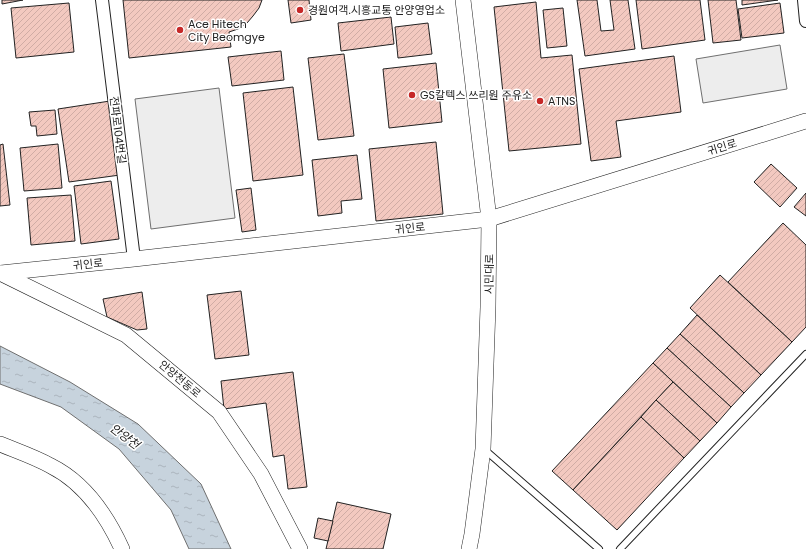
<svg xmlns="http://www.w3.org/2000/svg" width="806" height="549" viewBox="0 0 806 549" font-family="Poppins,'Noto Sans KR',sans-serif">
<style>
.parking{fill:#ededed;stroke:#6f6f6f}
.water{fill:url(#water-ripples);stroke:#6f6f6f}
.building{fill:url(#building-hatch);stroke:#222}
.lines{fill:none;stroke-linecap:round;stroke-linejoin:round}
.service-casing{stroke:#222;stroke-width:8}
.minor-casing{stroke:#222;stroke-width:14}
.tertiary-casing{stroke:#222;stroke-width:16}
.service{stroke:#fff;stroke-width:6}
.minor{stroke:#fff;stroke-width:12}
.tertiary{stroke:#fff;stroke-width:15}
.poi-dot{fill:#c62828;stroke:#fff;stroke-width:1.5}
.labels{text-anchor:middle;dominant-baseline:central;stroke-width:3;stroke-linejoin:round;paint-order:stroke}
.poi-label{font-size:11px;fill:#222;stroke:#fff;text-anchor:start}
.street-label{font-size:11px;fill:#222;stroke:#fff}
.water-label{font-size:12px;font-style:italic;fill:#222;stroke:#fff}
</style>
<defs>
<pattern id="water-ripples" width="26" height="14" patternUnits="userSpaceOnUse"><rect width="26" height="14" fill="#c7d3dd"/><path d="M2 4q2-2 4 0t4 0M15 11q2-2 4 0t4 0" fill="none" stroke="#abb5bd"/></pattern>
<pattern id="building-hatch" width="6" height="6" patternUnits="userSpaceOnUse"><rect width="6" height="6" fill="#f3c9c0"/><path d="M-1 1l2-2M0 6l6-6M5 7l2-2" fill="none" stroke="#d0aca5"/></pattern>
</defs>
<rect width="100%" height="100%" fill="#fff"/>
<g class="parking">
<path d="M780 45 787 89 703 103 696 59Z"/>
<path d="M219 88 235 218 151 229 135 99Z"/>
</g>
<path class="water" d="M0 346 70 382 138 424 201 484 231 549H189L171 510 119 449 61 407 0 384Z"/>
<g class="building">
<path d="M2 0H23L2 4Z"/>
<path d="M123 0H262L259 8 253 16 247 23 238 29 229 32 231 47 129 58Z"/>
<path d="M288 0H309L311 20 291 23Z"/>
<path d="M577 0H597L601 31 614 30 610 0H628L635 49 585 56Z"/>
<path d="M636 0H700L705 40 642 49Z"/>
<path d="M708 0H736L741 40 713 43Z"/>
<path d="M742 0H778L742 5Z"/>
<path d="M536 2 541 58 572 55 581 144 509 151 494 7Z"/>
<path d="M69 3 74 52 16 58 11 8Z"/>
<path d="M780 3 784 33 742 38 738 9Z"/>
<path d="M563 8 567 46 547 48 543 10Z"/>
<path d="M391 17 394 44 341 51 338 23Z"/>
<path d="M428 23 432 54 398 58 395 27Z"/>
<path d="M281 51 284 80 232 86 228 57Z"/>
<path d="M344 54 354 136 318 140 308 58Z"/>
<path d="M674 56 681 112 616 121 621 157 591 161 579 69Z"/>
<path d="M436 63 442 122 389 128 383 69Z"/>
<path d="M293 87 303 175 253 181 243 93Z"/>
<path d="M110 101 120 175 69 182 58 109Z"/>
<path d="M55 110 57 134 37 136 36 126H31L29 112Z"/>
<path d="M436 142 443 214 376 221 369 149Z"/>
<path d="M3 144 10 205 0 206V145Z"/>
<path d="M58 144 62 188 24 191 20 148Z"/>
<path d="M357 155 362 199 341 201 342 213 318 216 312 160Z"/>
<path d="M771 164 797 188 780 207 754 182Z"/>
<path d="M111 181 119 239 81 244 74 186Z"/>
<path d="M251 188 256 230 242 232 236 190Z"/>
<path d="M806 193V216L794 207Z"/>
<path d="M71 195 75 241 31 245 27 198Z"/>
<path d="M783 223 806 245V327L792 342 728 282Z"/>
<path d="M720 275 792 342 761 375 690 308Z"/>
<path d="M241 291 249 355 215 359 207 295Z"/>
<path d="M142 292 147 329 137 330 107 317 103 299Z"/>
<path d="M697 315 761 375 744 393 680 334Z"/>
<path d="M680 334 744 393 731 407 667 348Z"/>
<path d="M667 348 731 407 717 423 653 363Z"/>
<path d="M653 363 673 382 573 490 552 471Z"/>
<path d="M293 372 307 487 288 489 284 455 273 457 266 403 224 409 221 381Z"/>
<path d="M673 382 717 423 700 441 656 400Z"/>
<path d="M656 400 700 441 684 458 641 417Z"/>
<path d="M641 417 684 458 617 530 573 490Z"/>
<path d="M337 502 391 514 383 549H326Z"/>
<path d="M318 518 333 521 328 541 314 538Z"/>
</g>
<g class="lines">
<defs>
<g id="service">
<path d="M485 450 599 549"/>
<path d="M620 549 806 354"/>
</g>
<g id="minor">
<path d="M102 0 134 259"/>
<path d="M804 0 806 21"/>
</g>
<g id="tertiary">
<path d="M463 0 489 219 488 307 483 449 472 534 469 549"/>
<path d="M0 273 126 335 219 412 261 474 300 549"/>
<path d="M1 273 134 259 489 219 806 121"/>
<path d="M0 444C17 451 35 457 51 466 85 483 107 516 122 549"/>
</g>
</defs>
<use href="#service" class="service-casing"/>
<use href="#minor" class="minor-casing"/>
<use href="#tertiary" class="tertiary-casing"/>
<use href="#service" class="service"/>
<use href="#minor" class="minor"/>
<use href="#tertiary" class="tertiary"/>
</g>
<g class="poi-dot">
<circle cx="300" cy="10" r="4"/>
<circle cx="180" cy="30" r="4"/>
<circle cx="412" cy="95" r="4"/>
<circle cx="540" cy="101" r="4"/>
</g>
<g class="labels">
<g class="poi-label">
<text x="308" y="10">경원여객.시흥교통 안양영업소</text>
<text x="188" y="24">Ace Hitech<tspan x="188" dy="13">City Beomgye</tspan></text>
<text x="420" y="95">GS칼텍스 쓰리원 주유소</text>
<text x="548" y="101">ATNS</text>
</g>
<g class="street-label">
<text transform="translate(118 130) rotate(83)">전파로104번길</text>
<text transform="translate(722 147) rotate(-17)">귀인로</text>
<text transform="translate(410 228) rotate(-6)">귀인로</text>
<text transform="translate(88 264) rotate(-6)">귀인로</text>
<text transform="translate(489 274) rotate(-89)">시민대로</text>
<text transform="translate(180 379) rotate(40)">안양천동로</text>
</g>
<g class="water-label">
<text transform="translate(125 436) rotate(37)">안양천</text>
</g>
</g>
</svg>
